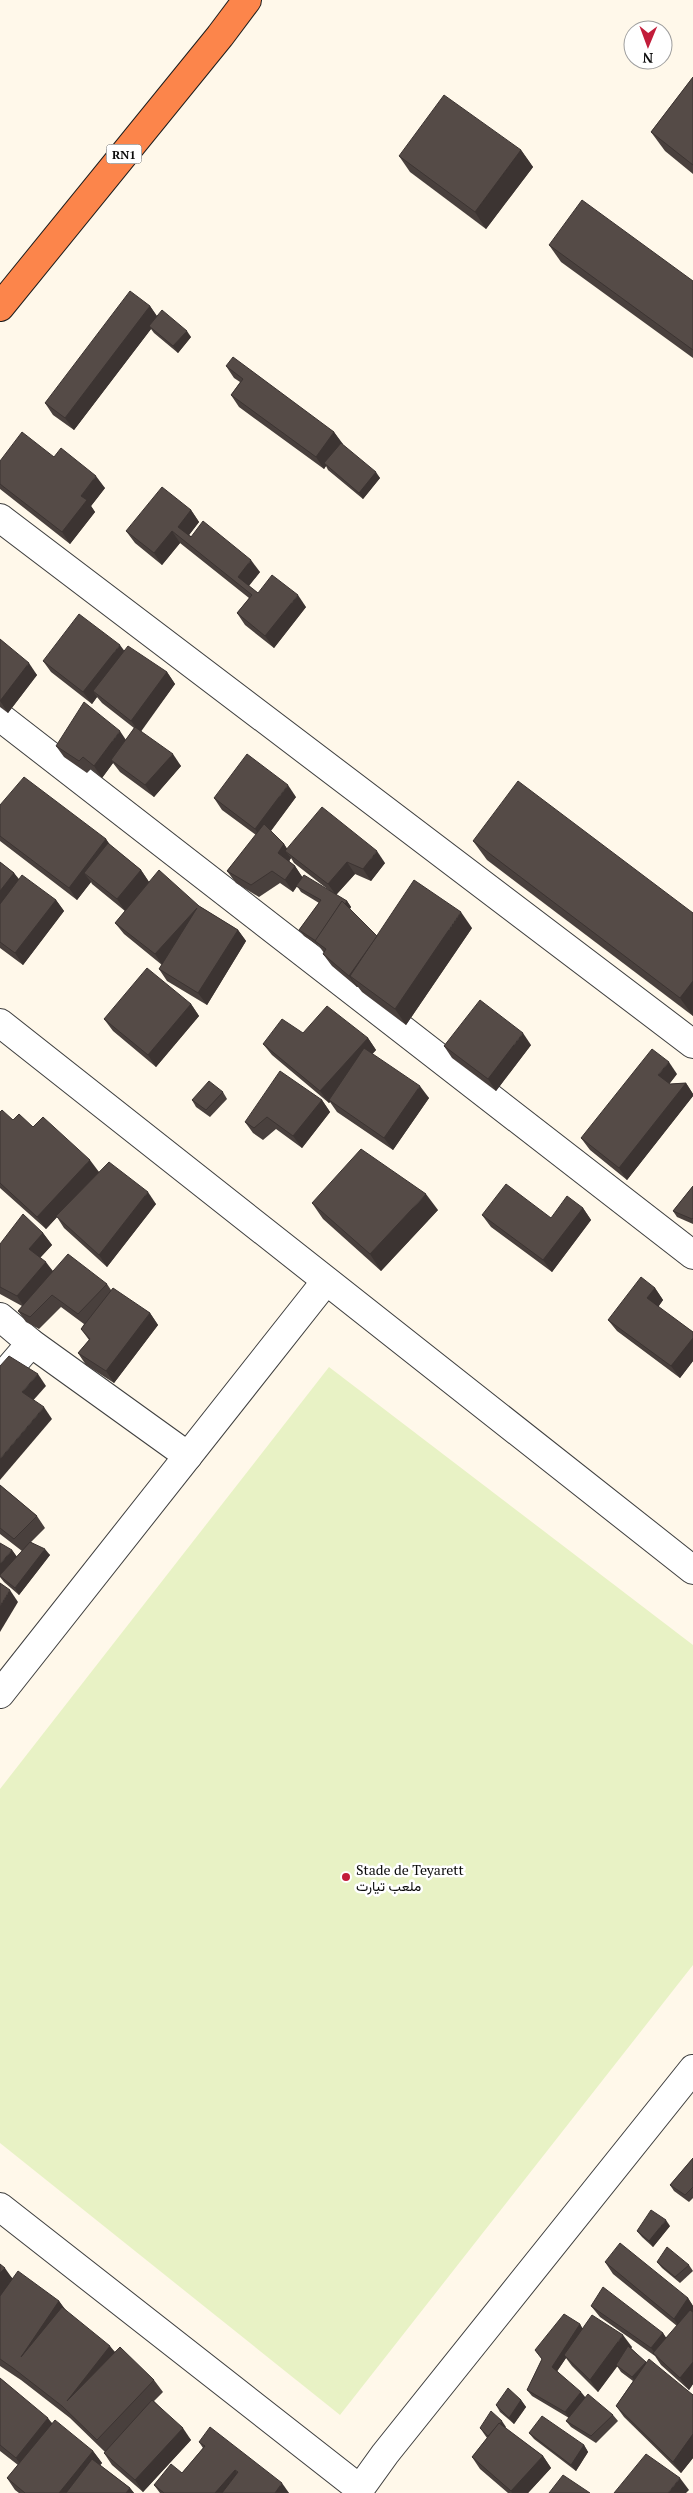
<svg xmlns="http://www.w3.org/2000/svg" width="693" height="2493" viewBox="0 0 693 2493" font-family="'PT Serif',Vazirmatn,serif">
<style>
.pitch{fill:#e8f2c5}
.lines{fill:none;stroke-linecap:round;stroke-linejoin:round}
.minor-casing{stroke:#3f3f3f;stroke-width:30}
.highway-casing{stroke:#1d1d1d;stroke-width:30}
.minor{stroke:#fff;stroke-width:28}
.highway{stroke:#fc854b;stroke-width:28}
.wall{fill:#49403d;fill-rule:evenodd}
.shaded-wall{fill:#3c3432}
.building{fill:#554b47;stroke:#3c3432}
.poi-dot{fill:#c21d3a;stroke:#fff;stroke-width:2}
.labels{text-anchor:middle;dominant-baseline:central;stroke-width:5;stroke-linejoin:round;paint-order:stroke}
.shield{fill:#fff;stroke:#555;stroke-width:1}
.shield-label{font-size:12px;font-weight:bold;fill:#0c0c0c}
.poi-label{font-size:14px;fill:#0c0c0c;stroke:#fff;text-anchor:start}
</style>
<rect width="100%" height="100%" fill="#fff8ea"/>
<path class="pitch" d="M329 1367 693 1645V1965L340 2415 0 2143V1789Z"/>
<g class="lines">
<defs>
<g id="minor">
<path d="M0 518 693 1044"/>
<path d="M0 717 693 1255"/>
<path d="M0 1023 693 1570"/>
<path d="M0 1317 31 1343 188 1456"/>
<path d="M0 1379 31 1343"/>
<path d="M0 1694 326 1281"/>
<path d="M0 2207 360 2489"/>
<path d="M357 2493 385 2454 693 2069"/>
</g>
<path id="highway" d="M0 307 220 36 247 0"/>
</defs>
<use href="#minor" class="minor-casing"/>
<use href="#highway" class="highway-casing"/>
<use href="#minor" class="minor"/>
<use href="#highway" class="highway"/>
</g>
<g class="wall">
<path d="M693 77V174L665 151 651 132Z"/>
<path d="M521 150 533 167 486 229 410 172 399 156Z"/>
<path d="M549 245 693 281V358L561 262Z"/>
<path d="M150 306 157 316 191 337 178 353 154 333 151 329 74 430 53 415 45 403Z"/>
<path d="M226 366 334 432 342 444 380 478 363 499 328 470 326 466 324 469 239 407 231 395 240 382 234 378Z"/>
<path d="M54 457 105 488 91 506 95 512 70 544 0 489V461Z"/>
<path d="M191 510 199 522 189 535 260 572 249 586 258 593 306 607 274 648 245 625 237 613 249 598 180 543 162 565 135 543 126 531Z"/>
<path d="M0 639 37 675 8 713 0 707Z"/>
<path d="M124 651 167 672 175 684 140 731 181 766 154 797 120 772 113 763 102 778 91 769 87 773 64 757 56 746 126 740 134 728 102 703 97 697 92 704 51 672 43 661Z"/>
<path d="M296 797 271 831 284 844 287 849 385 863 371 881 355 874 336 895 347 901 351 907 350 909 377 936 472 928 406 1025 362 992 358 987H357L332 966 323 954 324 953 319 946 304 936 299 930 319 903 301 892 297 886 293 892 280 883 259 897 236 883 227 871 256 835 222 810 214 798ZM291 858 294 863 330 891 302 877 295 866 289 861Z"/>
<path d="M0 805 106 839 110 845 141 870 149 882 199 906 238 930 246 941 207 1005 167 981 159 969 162 965 124 934 115 923 125 911 92 884 91 882 77 900 0 841Z"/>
<path d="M473 841 693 913V1016L487 860Z"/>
<path d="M0 862 14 873 19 879 56 900 64 911 23 965 0 948Z"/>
<path d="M191 1004 199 1016 156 1067 113 1031 104 1019Z"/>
<path d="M303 1033 368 1038 376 1050 372 1054 429 1098 393 1150 337 1112 330 1102 329 1103 272 1055 263 1044Z"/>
<path d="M531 1045 496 1091 452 1058 444 1046Z"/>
<path d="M677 1074 669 1084H670L686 1083 693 1094V1096L627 1180 590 1150 581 1138Z"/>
<path d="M223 1092 227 1099 210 1117 196 1107 192 1100Z"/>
<path d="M322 1100 330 1112 302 1148 276 1129 263 1140 253 1133 245 1122Z"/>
<path d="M0 1112 13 1120 33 1127 99 1172 156 1204 107 1267 64 1228 57 1217 46 1229 0 1188Z"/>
<path d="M693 1186V1224L677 1217 673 1211Z"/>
<path d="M312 1203 438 1210 381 1271 323 1219Z"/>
<path d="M583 1208 591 1220 552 1272 491 1227 482 1215 551 1218Z"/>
<path d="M43 1233 52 1245 40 1258 53 1271 107 1284 111 1290 150 1313 158 1325 114 1383 86 1365 78 1353 89 1340 81 1329 84 1324 61 1307 39 1329 26 1322 18 1311 22 1306 0 1294V1244Z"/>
<path d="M655 1288 663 1300 658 1307 693 1332V1361L680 1378 617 1331 608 1320Z"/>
<path d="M0 1485 37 1516 45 1528 31 1542 50 1555 19 1595 4 1582 0 1577 12 1550 17 1557 22 1551 0 1534Z"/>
<path d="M693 2158V2198L689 2202 674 2191 670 2185Z"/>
<path d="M670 2226 653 2247 642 2237 637 2231Z"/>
<path d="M605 2262 688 2298 693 2306V2384L689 2390 661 2365 655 2356 600 2317 591 2306 663 2333 666 2338 677 2326 613 2274Z"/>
<path d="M657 2262 689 2265 693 2271 680 2283 662 2268Z"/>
<path d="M0 2264 13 2279 59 2301 65 2310 115 2352 154 2380 163 2392 154 2401 191 2440 143 2492 112 2465 104 2453 105 2452 70 2418 21 2380 0 2366Z"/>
<path d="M580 2324 582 2328 632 2347 631 2348 646 2363 693 2395V2458L681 2473 624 2417 616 2406 633 2381 621 2372 617 2366 598 2392 572 2366 566 2358 557 2371 585 2398 613 2415 618 2421 596 2443 571 2427 566 2421 569 2418 532 2396 527 2390 542 2359 535 2350Z"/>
<path d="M0 2378 52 2423 93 2451 102 2463 100 2465 130 2488 134 2493H19L15 2490 7 2478 18 2465 0 2451Z"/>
<path d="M521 2400 526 2407 514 2424 500 2412 496 2405Z"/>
<path d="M506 2427 505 2428 543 2456 551 2468 528 2493H508L480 2469 472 2457 487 2438 480 2428Z"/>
<path d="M529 2433 584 2445 588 2452 576 2471 534 2439Z"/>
<path d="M199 2442 289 2493H160L154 2485 182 2473 203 2448Z"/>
</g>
<g class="shaded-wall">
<path d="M521 150 533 167 486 229 475 212Z"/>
<path d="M150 306 158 318 149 326 151 329 74 430 65 418Z"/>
<path d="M187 331 191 337 178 353 173 346Z"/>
<path d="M334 432 343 444 326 466 324 463 326 466 324 469 316 457Z"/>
<path d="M376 472 380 478 363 499 359 493Z"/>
<path d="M96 476 105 488 91 506 95 512 70 544 62 532 81 496Z"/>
<path d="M191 510 199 522 186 539 178 527Z"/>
<path d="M172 531 180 543 162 565 154 553Z"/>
<path d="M251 560 260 572 246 589 238 577Z"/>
<path d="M298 595 306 607 274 648 265 636Z"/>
<path d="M120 645 129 657 93 691 97 697 92 704 83 692Z"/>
<path d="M29 663 37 675 8 713 0 701Z"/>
<path d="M167 672 175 684 140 733 131 721Z"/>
<path d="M120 731 128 743 111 760 113 763 102 778 94 766Z"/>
<path d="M173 754 181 766 154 797 145 785Z"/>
<path d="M288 785 296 797 263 841 255 829Z"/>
<path d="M106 839 114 851 84 873 91 882 77 900 69 888Z"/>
<path d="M284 844 292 856 285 851 291 858 287 865 278 853Z"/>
<path d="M377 851 385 863 371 881 363 869Z"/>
<path d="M347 862 355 874 336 895 328 884Z"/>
<path d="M295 866 303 878 293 892 285 880Z"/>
<path d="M141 870 149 882 125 911 117 899Z"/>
<path d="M14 873 22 885 0 913V891Z"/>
<path d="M56 900 64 911 23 965 15 953Z"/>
<path d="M347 901 351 907 322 945 316 941Z"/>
<path d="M197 908 163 966 155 954Z"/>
<path d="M461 912 472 928 406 1025 395 1009Z"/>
<path d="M238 930 246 941 207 1005 198 993Z"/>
<path d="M377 936 350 976 358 987H357L349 976Z"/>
<path d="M693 981V1016L680 998Z"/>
<path d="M191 1004 199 1016 156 1067 148 1055Z"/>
<path d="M523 1033 531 1045 496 1091 488 1079Z"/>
<path d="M368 1038 376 1050 329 1103 320 1091Z"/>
<path d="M669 1062 677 1074 667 1087 658 1075Z"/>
<path d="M686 1083 693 1094V1096L627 1180 619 1168Z"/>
<path d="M420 1086 429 1098 393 1150 384 1138Z"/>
<path d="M322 1100 330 1112 302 1148 293 1136Z"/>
<path d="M90 1160 99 1172 46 1229 37 1217Z"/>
<path d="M148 1192 156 1204 107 1267 99 1255Z"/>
<path d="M426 1194 438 1210 381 1271 370 1254Z"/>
<path d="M583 1208 591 1220 552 1272 543 1260Z"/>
<path d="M43 1233 52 1245 37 1261 29 1249Z"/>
<path d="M46 1262 55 1274 25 1308 17 1296Z"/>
<path d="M655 1288 663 1300 656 1310 647 1298Z"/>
<path d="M150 1313 158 1325 114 1383 106 1371Z"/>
<path d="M693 1338V1361L680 1378 671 1366Z"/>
<path d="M38 1374 46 1386 30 1404 22 1392Z"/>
<path d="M44 1407 52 1419 0 1480V1459Z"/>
<path d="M45 1549 50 1555 19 1595 15 1588Z"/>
<path d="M12 1550 17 1557 0 1575V1564Z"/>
<path d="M10 1590 18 1602 0 1632V1606Z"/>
<path d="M666 2220 670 2226 653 2247 649 2241Z"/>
<path d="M5 2268 16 2284 0 2302V2273Z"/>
<path d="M688 2298 693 2306V2314L682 2331 674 2319Z"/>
<path d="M59 2301 68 2313 21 2357Z"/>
<path d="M580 2324 584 2331 564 2355 566 2358 556 2373 552 2367Z"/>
<path d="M663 2333 671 2345 660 2359 651 2348Z"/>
<path d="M623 2335 632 2347 598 2392 590 2380Z"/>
<path d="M110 2346 119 2357 67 2401Z"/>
<path d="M646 2362 650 2368 636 2383 632 2377Z"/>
<path d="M693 2362V2384L689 2390 680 2378Z"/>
<path d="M581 2392 586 2398 569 2418 565 2412Z"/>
<path d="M521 2400 526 2407 514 2424 509 2418Z"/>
<path d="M48 2418 57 2430 24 2470 16 2458Z"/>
<path d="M502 2421 506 2427 493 2443 489 2437Z"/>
<path d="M183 2428 191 2440 143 2492 135 2480Z"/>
<path d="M693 2434V2458L681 2473 673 2462Z"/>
<path d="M584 2445 588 2452 576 2471 571 2465Z"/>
<path d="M93 2451 102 2463 77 2493H59Z"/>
<path d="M543 2456 551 2468 528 2493H512L511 2491Z"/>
<path d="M235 2470 243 2482 234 2493H215Z"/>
<path d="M680 2478 689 2490 686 2493H668Z"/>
<path d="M282 2483 289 2493H275Z"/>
<path d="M130 2488 134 2493H126Z"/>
</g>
<g class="building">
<path d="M693 77V165L651 132Z"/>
<path d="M444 95 521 150 475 212 399 156Z"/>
<path d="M582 200 693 281V350L549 245Z"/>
<path d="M130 291 150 306 65 418 45 403Z"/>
<path d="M162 310 187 331 173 346 149 326Z"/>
<path d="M233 357 334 432 316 457 231 395 243 379 226 366Z"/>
<path d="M22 432 54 457 61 448 96 476 81 496 87 500 62 532 0 484V461Z"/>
<path d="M341 443 376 472 359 493 324 463Z"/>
<path d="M162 487 191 510 178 527 191 537 203 521 251 560 238 577 258 593 272 575 298 595 265 636 237 613 252 595 172 531 154 553 126 531Z"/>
<path d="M79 614 120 645 83 692 43 661Z"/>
<path d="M0 639 29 663 0 701Z"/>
<path d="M128 646 167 672 131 721 93 691Z"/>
<path d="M84 702 120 731 94 766 83 757 79 761 56 746Z"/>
<path d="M135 727 173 754 145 785 111 760Z"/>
<path d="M247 754 288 785 255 829 214 798Z"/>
<path d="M24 777 106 839 69 888 0 836V805Z"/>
<path d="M518 781 693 913V981L680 998 473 841Z"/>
<path d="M322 807 377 851 363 869 347 862 328 884 285 851Z"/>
<path d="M264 824 284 844 278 853 295 866 285 880 272 871 251 885 227 871Z"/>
<path d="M108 843 141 870 117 899 84 873Z"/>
<path d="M0 862 14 873 0 891Z"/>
<path d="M159 870 199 906 238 930 198 993 159 969 197 908 155 954 115 923Z"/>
<path d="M22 875 56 900 15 953 0 942V904Z"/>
<path d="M304 875 347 901 345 904 342 901 316 941 299 930 321 900 296 886Z"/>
<path d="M414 880 461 912 395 1009 350 976Z"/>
<path d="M342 901 377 936 349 976 323 954 326 949 315 941Z"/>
<path d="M147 968 191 1004 148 1055 104 1019Z"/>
<path d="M480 1000 523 1033 488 1079 444 1046Z"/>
<path d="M327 1006 368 1038 320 1091 263 1044 282 1019 303 1033Z"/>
<path d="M364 1048 420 1086 384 1138 329 1100Z"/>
<path d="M652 1049 669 1062 658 1075 670 1084 686 1083 619 1168 581 1138Z"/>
<path d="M280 1071 322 1100 293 1136 267 1117 254 1128 245 1122Z"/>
<path d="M209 1081 223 1092 206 1110 192 1100Z"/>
<path d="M2 1110 13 1120 19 1114 33 1127 43 1117 90 1160 37 1217 0 1183V1112Z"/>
<path d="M361 1149 426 1194 370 1254 312 1203Z"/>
<path d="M109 1162 148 1192 99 1255 56 1216Z"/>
<path d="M506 1184 551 1218 567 1196 583 1208 543 1260 482 1215Z"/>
<path d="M693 1186V1218L692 1219 673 1211Z"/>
<path d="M23 1214 43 1233 29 1249 46 1262 17 1296 0 1287V1244Z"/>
<path d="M68 1254 107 1284 78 1314 52 1295 30 1317 18 1311Z"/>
<path d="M641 1277 655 1288 647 1298 693 1332V1338L671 1366 608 1320Z"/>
<path d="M113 1288 150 1313 106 1371 78 1353 90 1339 81 1329Z"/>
<path d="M9 1356 38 1374 22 1392 44 1407 0 1459V1366Z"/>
<path d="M0 1485 37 1516 14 1539 0 1528Z"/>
<path d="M30 1542 45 1549 15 1588 0 1576V1575Z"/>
<path d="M0 1543 12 1550 0 1564Z"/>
<path d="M0 1583 10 1590 0 1606Z"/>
<path d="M693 2158V2187L685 2195 670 2185Z"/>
<path d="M651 2210 666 2220 649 2241 637 2231Z"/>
<path d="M620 2243 688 2298 674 2319 605 2262Z"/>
<path d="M667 2247 689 2265 675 2277 657 2262Z"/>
<path d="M0 2264 5 2268 0 2273Z"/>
<path d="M18 2271 59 2301 21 2357 62 2307 110 2346 67 2401 120 2347 154 2380 97 2440 62 2406 13 2368 0 2359V2296Z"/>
<path d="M603 2287 663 2333 651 2348 591 2306Z"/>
<path d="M690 2310 693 2312V2362L680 2378 653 2353Z"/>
<path d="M564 2314 580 2324 552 2367 581 2392 565 2412 527 2390 542 2359 535 2350Z"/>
<path d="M592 2315 623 2335 590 2380 564 2355Z"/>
<path d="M628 2346 646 2362 632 2377 616 2365Z"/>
<path d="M649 2359 693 2395V2434L673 2462 616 2406Z"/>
<path d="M0 2378 48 2418 16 2458 0 2445Z"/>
<path d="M508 2388 521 2400 509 2418 496 2405Z"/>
<path d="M588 2394 613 2415 591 2436 566 2421Z"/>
<path d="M152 2400 183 2428 135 2480 104 2453Z"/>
<path d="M491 2411 502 2421 488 2436 480 2428Z"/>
<path d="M542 2416 584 2445 571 2465 529 2433Z"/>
<path d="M55 2420 93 2451 59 2493H25L7 2478Z"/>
<path d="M499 2423 543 2456 511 2491 472 2457Z"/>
<path d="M210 2427 282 2483 275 2493H222L238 2472 235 2470 215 2493H164L154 2485 171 2464 182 2473 205 2446 199 2442Z"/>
<path d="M646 2454 680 2478 668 2493H614Z"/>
<path d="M92 2459 130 2488 126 2493H66Z"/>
<path d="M563 2475 590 2493H549Z"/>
</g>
<circle class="poi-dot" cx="346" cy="1877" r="5"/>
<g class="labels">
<rect class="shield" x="106.5" y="144.5" width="35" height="19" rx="4"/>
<g class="shield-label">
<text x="124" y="154">RN1</text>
</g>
<g class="poi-label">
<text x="356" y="1869">Stade de Teyarett<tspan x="356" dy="16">ملعب تيارت</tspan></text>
</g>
</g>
<g transform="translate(648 45) rotate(181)"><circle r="24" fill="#ffffff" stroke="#9e9e9e"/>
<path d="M0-4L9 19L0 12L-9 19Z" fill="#c21d3a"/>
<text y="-8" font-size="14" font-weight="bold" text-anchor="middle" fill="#0c0c0c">N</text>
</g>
</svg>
